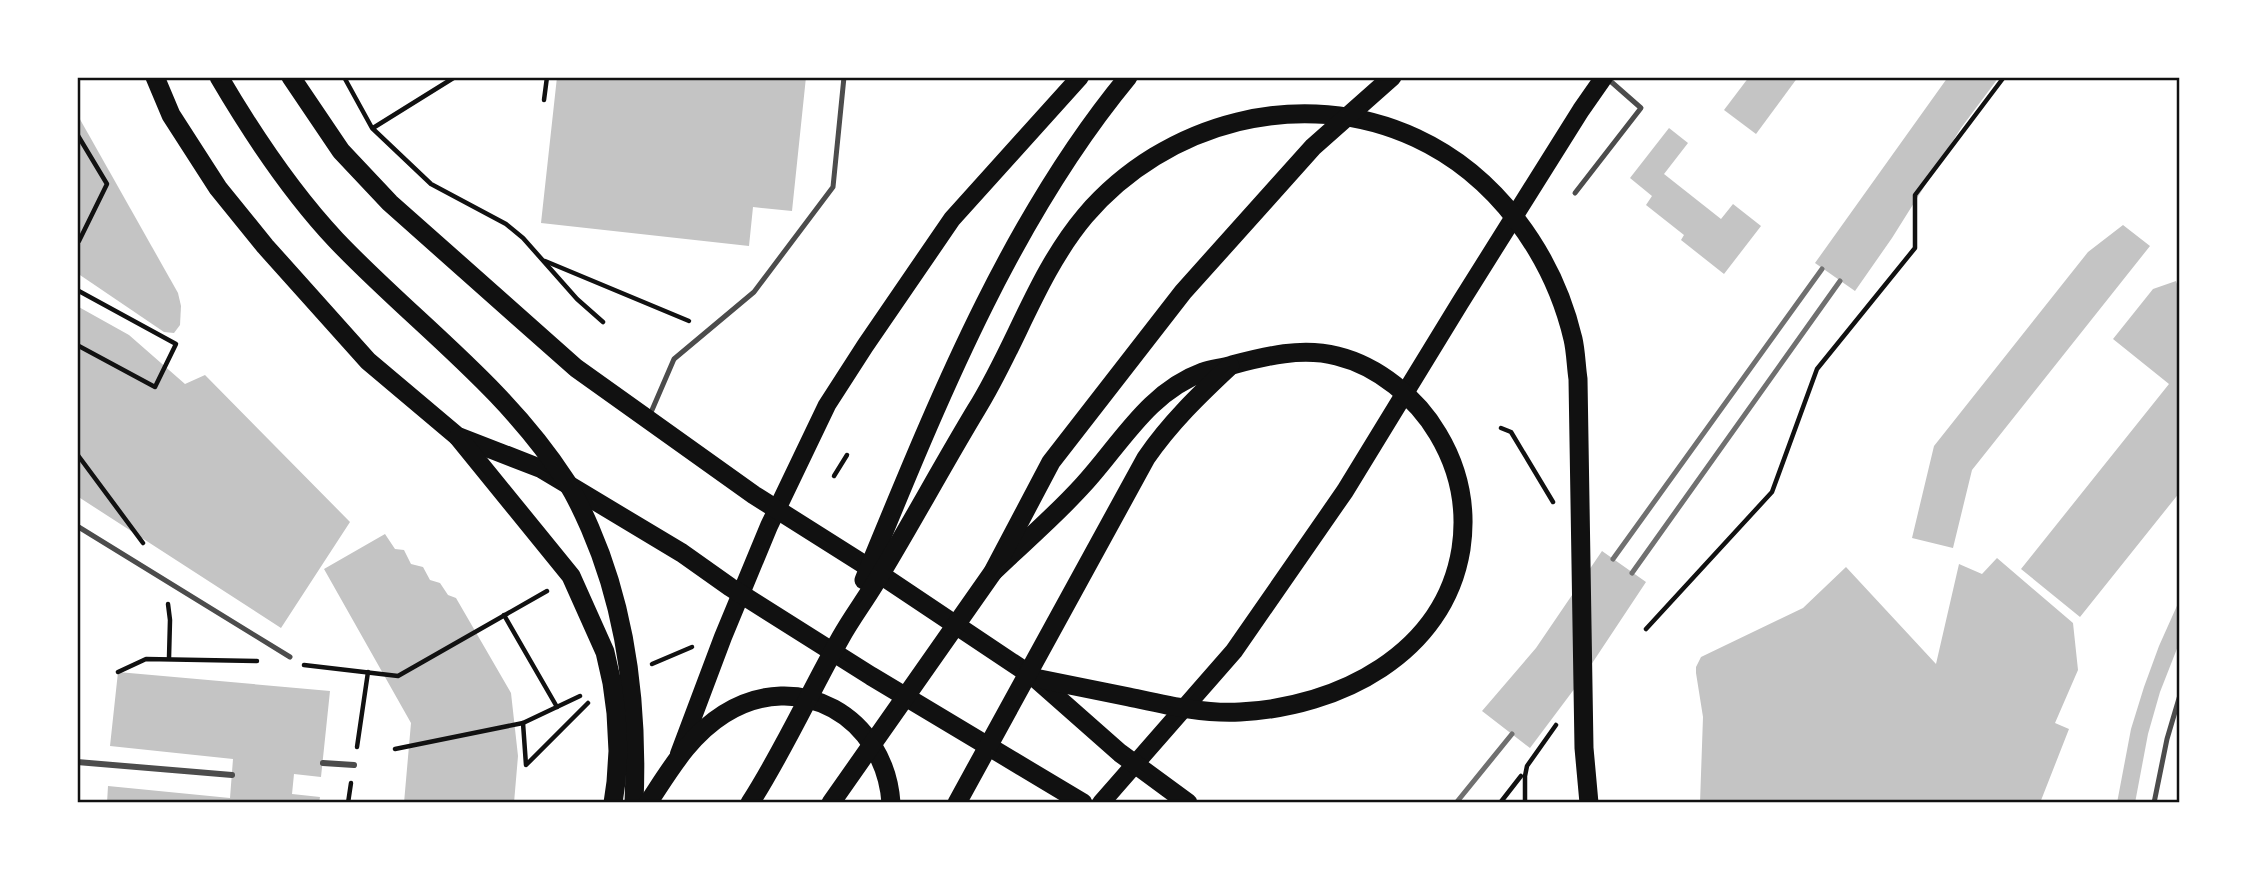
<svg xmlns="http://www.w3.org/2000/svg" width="2257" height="880" viewBox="0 0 2257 880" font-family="Rubik,sans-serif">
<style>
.building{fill:#c4c4c4}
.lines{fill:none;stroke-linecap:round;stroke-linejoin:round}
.path{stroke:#111;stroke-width:4.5}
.service{stroke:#4c4c4c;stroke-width:5}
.pedestrian{stroke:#4c4c4c;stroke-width:6}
.primary{stroke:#111;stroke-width:18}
.trunk{stroke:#111;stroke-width:19}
.rail{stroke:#707070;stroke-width:5}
.neatline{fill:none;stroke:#111;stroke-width:2.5}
</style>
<rect width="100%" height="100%" fill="#fff"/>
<g class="building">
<path d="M557 77H806L792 211 753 207 749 246 541 223Z"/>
<path d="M1749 77H1798L1756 134 1724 110Z"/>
<path d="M1948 77H1999L1961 128 1892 238 1855 291 1815 263Z"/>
<path d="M77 114 178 293 181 306 180 325 174 333 164 332 77 273Z"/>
<path d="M1669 128 1688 143 1664 174 1721 219 1733 204 1761 226 1724 274 1681 240 1684 235 1646 205 1652 196 1630 178Z"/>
<path d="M2123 225 2150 246 1972 470 1953 548 1912 538 1934 446 2088 252Z"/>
<path d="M2176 281 2180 292V492L2080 617 2021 569 2169 384 2113 339 2153 289Z"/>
<path d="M77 306 129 335 185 384 205 375 350 522 281 628 77 496Z"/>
<path d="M385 534 395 549 404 550 411 564 423 567 430 580 440 583 448 595 456 598 511 693 518 756 514 803H404L411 723 324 569Z"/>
<path d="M1602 551 1646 582 1581 680 1530 748 1482 711 1536 648Z"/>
<path d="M1997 558 2073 623 2078 670 2055 723 2069 729 2040 803H1700L1703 717 1696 673V667L1701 657 1803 608 1846 567 1936 664 1959 564 1982 574Z"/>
<path d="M2180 599V641L2160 692 2148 734 2135 803H2117L2131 729 2144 687 2159 646Z"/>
<path d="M118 672 330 691 321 777 294 774 292 794 320 797 319 803H107L108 786 230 798 233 759 110 746Z"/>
</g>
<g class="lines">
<g class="path">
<path d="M344 77 372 128 431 184 506 224 523 238 577 299 603 322"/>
<path d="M544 100 547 77"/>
<path d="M373 128 455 77"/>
<path d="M77 134 107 184 79 241"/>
<path d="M545 261 689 321"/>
<path d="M77 290 176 344 155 387 77 345"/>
<path d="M1501 428 1511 432 1553 502"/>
<path d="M77 454 143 543"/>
<path d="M834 476 847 455"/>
<path d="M168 604 170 620 169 658"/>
<path d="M504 615 557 707"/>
<path d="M1646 629 1772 492 1817 369 1915 248V195L2004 77"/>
<path d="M652 664 692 647"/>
<path d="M304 665 398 676 547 591"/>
<path d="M118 672 146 659 257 661"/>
<path d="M523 723 526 765 588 703"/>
<path d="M357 747 368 672"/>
<path d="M395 749 523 723 580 696"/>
<path d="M348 803 351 783"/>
<path d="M1500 803 1521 776"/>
<path d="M1525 803V776L1527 766 1556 725"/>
</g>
<g class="service">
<path d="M1575 193 1641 108 1608 79"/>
<path d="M649 417 674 359 754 292 833 187 844 77"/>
<path d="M77 526 290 657"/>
<path d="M2154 803 2167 739 2180 695"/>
</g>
<g class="pedestrian">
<path d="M77 762 232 775"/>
<path d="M323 763 354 765"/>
</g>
<g class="primary">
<path d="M679 754 723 637 769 526 827 405 865 346 952 219 1080 77"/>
<path d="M1101 803 1234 651 1345 491 1460 303 1581 110 1604 77"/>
</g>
<g class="trunk">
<path d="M155 77 171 115 218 188 265 246 368 361 457 436 542 469 682 553 730 587 871 676 1083 803"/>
<path d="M219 77C253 135 290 191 336 240 413 321 505 386 566 481 576 496 583 512 590 528 628 615 638 709 634 803"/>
<path d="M291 77 341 151 390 203 576 368 754 495 887 579 1035 678 1120 753 1188 803"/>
<path d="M458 437 571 576 605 652 612 683 616 713 618 751 616 782 613 803"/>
<path d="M993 572C1023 543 1055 516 1083 485 1120 445 1148 392 1203 372 1212 369 1222 368 1232 365 1266 356 1302 347 1337 356 1378 366 1417 398 1438 434 1459 469 1467 509 1461 549 1444 654 1339 707 1240 712 1202 714 1166 705 1129 697 1098 691 1066 684 1035 678"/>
<path d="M864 580C935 408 1008 222 1128 77"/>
<path d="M648 803C670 770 689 736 724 714 799 667 885 717 891 803"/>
<path d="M750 803C784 750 810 692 841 637 851 619 863 603 874 585 909 528 941 468 976 410 1015 348 1037 273 1085 216 1165 122 1302 85 1416 138 1496 175 1553 254 1573 339 1576 352 1576 366 1578 379L1584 748 1589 803"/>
<path d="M831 803 993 572 1051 462 1183 292 1313 147 1392 77"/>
<path d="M957 803 1146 458C1170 423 1199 395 1230 366"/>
</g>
<g class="rail">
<path d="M1613 559 1822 269"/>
<path d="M1632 573 1840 281"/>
<path d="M1456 803 1512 734"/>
</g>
</g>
<rect width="2257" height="880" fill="none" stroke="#ffffff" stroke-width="158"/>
<rect x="79" y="79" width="2099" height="722" class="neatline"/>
</svg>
